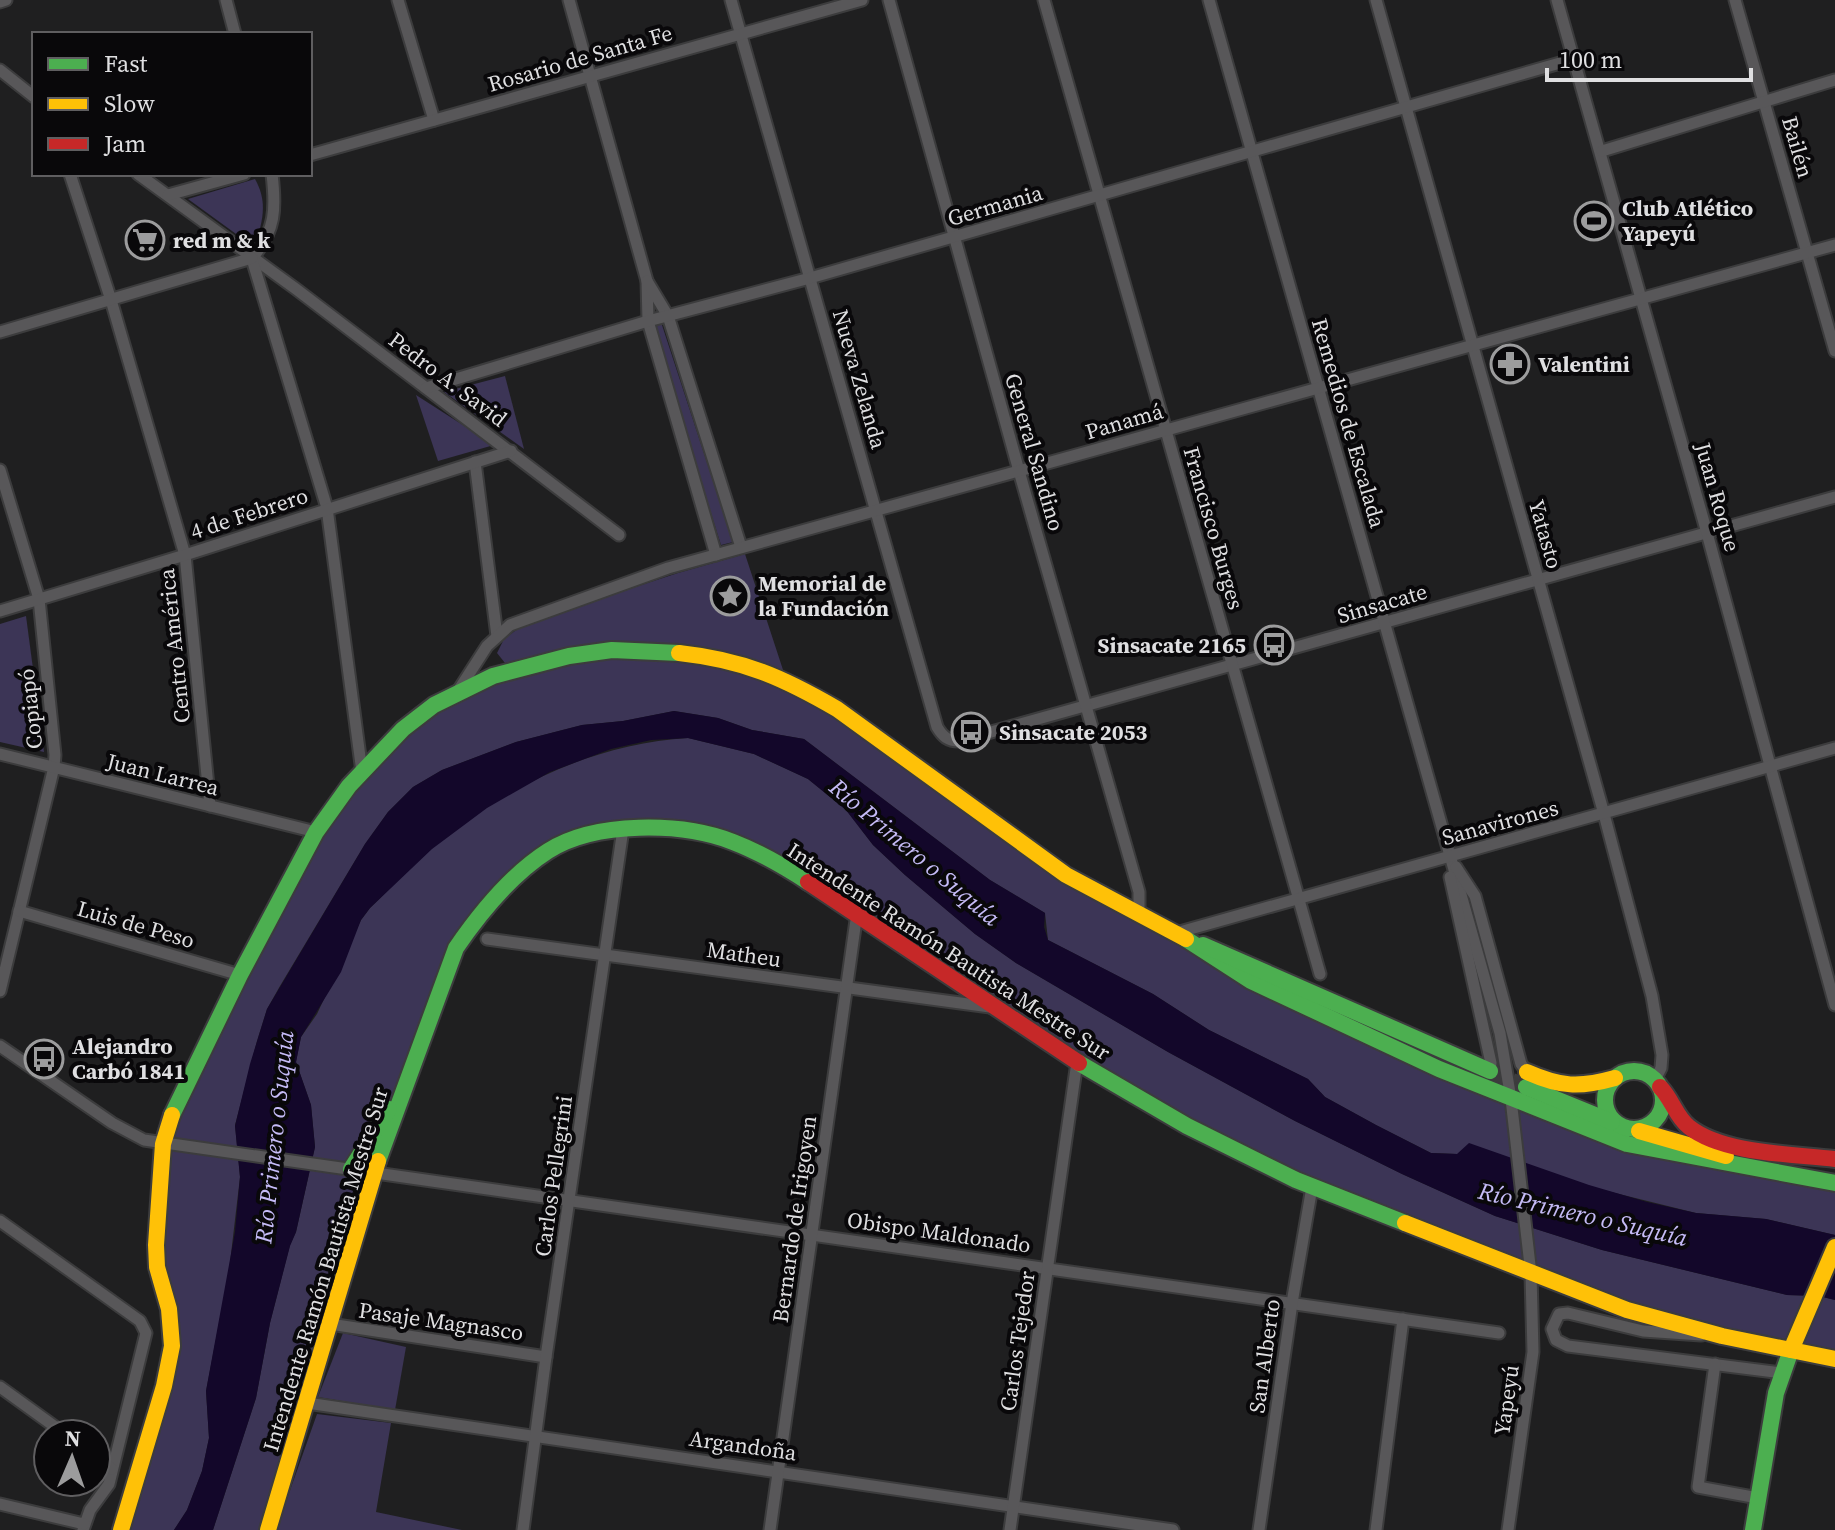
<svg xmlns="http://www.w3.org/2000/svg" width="1835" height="1530" viewBox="0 0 1835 1530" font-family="'Source Serif 4',serif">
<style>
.green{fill:#3c3556}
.water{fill:#13072a}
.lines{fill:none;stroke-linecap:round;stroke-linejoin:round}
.secondary-tunnel{stroke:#3c3c3d;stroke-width:16;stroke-dasharray:16 8;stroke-linecap:butt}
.street-casing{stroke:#3c3c3d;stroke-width:15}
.fast-casing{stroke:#3c3c3d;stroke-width:20}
.slow-casing{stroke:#3c3c3d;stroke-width:20}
.jam-casing{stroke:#3c3c3d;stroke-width:20}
.street{stroke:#585759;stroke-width:11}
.fast{stroke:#4caf50;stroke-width:16}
.slow{stroke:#ffc107;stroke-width:16}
.jam{stroke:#c62828;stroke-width:16}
.labels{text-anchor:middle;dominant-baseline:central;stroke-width:8;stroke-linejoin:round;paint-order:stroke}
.street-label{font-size:22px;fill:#dfdfe1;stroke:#09080a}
.poi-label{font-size:22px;font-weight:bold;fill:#dfdfe1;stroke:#09080a;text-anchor:start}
.water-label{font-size:24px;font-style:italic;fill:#c5bbf6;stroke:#09080a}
</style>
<rect width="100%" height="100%" fill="#1f1f20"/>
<g class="green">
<path d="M255 179C268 202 263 222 254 247L188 199Z"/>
<path d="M661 322 733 542 721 545 651 324Z"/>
<path d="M505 376 524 449 444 392Z"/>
<path d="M416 395 494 445 438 461Z"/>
<path d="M745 554 785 676 731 656 552 652 505 663 497 653 504 639 519 628 562 611 678 573Z"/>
<path d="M26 616 44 752 0 742V624Z"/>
<path d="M698 655 802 689 1051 865 1235 973 1626 1144 1835 1183V1235L1766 1219 1696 1213 1457 1154 1431 1153 1376 1125 1325 1097 1308 1079 1209 1030 1153 994 1048 940 1045 913 990 880 804 739 752 730 718 718 674 711 623 721 582 725 516 742 442 770 413 787 388 812 365 844 280 986 267 1009 257 1041 235 1125 240 1177 229 1271 206 1391 209 1438 202 1471 187 1510 174 1530H121L169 1364 157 1267 163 1144 316 832 434 705 569 656Z"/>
<path d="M688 738 754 754 808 779 846 810 873 845 905 875 975 934 1016 963 1168 1052 1295 1121 1402 1174 1495 1216 1602 1250 1787 1295 1819 1296 1835 1300V1359L1627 1310 1187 1126 755 852 649 828 548 851 469 929 405 1084 268 1530H213L256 1398 270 1323 290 1245 296 1232 315 1147 311 1105 296 1062 301 1037 317 1014 361 920 370 908C395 884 419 858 446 836 515 782 600 743 688 738Z"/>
<path d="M343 1333 406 1347 395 1410 318 1397Z"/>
<path d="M317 1414 391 1423 376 1512 462 1530H276Z"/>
</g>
<path class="water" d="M674 711 718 718 752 730 804 739 990 880 1045 913 1044 927 1048 940 1153 994 1209 1030 1308 1079 1325 1097 1376 1125 1431 1153 1457 1154 1469 1143 1589 1185 1647 1202 1696 1213 1766 1219 1835 1235V1300L1819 1296 1787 1295 1602 1250 1495 1216 1402 1174 1295 1121 1168 1052 1016 963 975 934 905 875 873 845 846 810 808 779 754 754 688 738 651 740 611 749 550 772 487 808 432 849 370 908 361 920 341 972 301 1037 296 1062 311 1105 315 1147 296 1232 290 1246 270 1323 256 1398 213 1530H174L187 1510 202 1471 209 1438 206 1391 235 1232 240 1177 235 1126 250 1064 267 1009 365 844 388 812 413 787 442 770 516 742 582 725 623 721Z"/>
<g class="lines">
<path class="secondary-tunnel" d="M1490 1071 1526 1087"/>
<defs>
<g id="street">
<path d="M226 0 235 34"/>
<path d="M398 0 434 120"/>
<path d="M569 0 647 281 648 321 716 555"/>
<path d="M731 0 937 727C943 737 948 741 959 741L1835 497"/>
<path d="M889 0 1019 471 1139 892V914"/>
<path d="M1044 0 1320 974"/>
<path d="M1209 0 1500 1033 1511 1099 1531 1274 1533 1352 1508 1530"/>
<path d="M1376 0 1604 814 1652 996 1662 1055 1661 1068 1655 1080"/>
<path d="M1557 0 1707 533 1835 1005"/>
<path d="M1735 0 1835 351"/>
<path d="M0 2 6 0"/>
<path d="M0 70 34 97"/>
<path d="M1602 151 1835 80"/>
<path d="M310 155 862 0"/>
<path d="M70 174 111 300 185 555 210 806"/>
<path d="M138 174 296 289 619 535"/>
<path d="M168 195 244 174"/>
<path d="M252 258C276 231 276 208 272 174"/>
<path d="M252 259 327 508 362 772"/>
<path d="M647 281 668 316 741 547"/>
<path d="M0 332 252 258"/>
<path d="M426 388 648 321 810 278 1574 59"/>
<path d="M475 462 497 636"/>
<path d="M0 470 39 599 55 755 54 767 0 991"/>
<path d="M0 611 185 555 511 451"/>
<path d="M458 691 487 646 510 625 668 568 1835 245"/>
<path d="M0 754 316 832"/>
<path d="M1456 867 1475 896 1521 1064 1527 1072"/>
<path d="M1450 877 1491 1063 1490 1071"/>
<path d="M19 911 240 975"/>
<path d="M1176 933 1835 748"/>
<path d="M487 939 990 1007"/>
<path d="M0 1046 112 1123 144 1140 1499 1333"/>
<path d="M0 1221 140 1321 146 1333 109 1484 90 1510 83 1530"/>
<path d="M330 1324 546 1357"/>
<path d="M1701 1335 1643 1331 1568 1313 1559 1314 1552 1329 1556 1340 1568 1346 1782 1373"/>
<path d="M1715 1364 1698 1487 1758 1498"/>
<path d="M0 1387 65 1434"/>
<path d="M307 1403 1173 1530"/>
<path d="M96 1457 112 1469"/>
<path d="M0 1504 84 1524"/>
<path d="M523 1530 546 1357 623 829"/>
<path d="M770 1530 857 913"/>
<path d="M1010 1530 1077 1062"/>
<path d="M1259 1530 1292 1303 1312 1187"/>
<path d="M1376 1530 1403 1319"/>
</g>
<g id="fast">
<path d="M1186 939 1251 981 1439 1069 1627 1144 1835 1183"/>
<path d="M1203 945 1490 1071"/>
<path d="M1079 1063 1187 1126 1296 1180 1405 1223"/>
<circle cx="1634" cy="1100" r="29"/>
<path d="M1526 1087 1612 1122"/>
<path d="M172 1115 240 975 316 832 349 786 403 729 434 705 493 676 569 656 612 650 679 653"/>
<path d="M378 1161 456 948C480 913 512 874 548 851 595 821 682 822 733 842 759 852 785 867 808 882"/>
<path d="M351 1169 389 1109"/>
<path d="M1753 1530 1776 1393 1791 1350"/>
</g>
<g id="slow">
<path d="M679 653C743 660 782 677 837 709L1066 875 1186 939"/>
<path d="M1527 1072C1561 1087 1579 1088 1615 1078"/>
<path d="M1639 1131 1726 1156"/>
<path d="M1405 1223 1627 1310 1722 1336 1835 1359"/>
<path d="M1791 1350 1835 1247"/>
<path d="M121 1530 164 1386 172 1346 169 1309 157 1267 156 1245 163 1144 172 1115"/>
<path d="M268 1530 378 1161"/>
</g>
<g id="jam">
<path d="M808 882 1079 1063"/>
<path d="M1660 1087C1672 1099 1676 1117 1689 1127 1723 1154 1793 1154 1835 1159"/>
</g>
</defs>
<use href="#street" class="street-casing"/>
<use href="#fast" class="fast-casing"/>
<use href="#slow" class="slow-casing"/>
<use href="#jam" class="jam-casing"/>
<use href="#street" class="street"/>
<use href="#fast" class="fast"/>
<use href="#slow" class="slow"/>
<use href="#jam" class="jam"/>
</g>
<defs>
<symbol id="stadium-ring" viewBox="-11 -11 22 22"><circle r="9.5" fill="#09080a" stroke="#9c9c9d" stroke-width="1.5"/><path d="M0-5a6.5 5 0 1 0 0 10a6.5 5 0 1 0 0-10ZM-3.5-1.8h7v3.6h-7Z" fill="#9c9c9d"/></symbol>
<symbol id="supermarket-ring" viewBox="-11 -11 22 22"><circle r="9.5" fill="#09080a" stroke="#9c9c9d" stroke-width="1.5"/><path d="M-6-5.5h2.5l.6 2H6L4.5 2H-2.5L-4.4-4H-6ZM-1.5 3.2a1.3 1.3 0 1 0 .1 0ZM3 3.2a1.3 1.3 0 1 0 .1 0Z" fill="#9c9c9d"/></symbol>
<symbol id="pharmacy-ring" viewBox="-11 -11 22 22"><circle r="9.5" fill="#09080a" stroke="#9c9c9d" stroke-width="1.5"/><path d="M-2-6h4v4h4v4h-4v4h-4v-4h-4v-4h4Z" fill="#9c9c9d"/></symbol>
<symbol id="sight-ring" viewBox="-11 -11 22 22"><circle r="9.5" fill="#09080a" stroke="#9c9c9d" stroke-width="1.5"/><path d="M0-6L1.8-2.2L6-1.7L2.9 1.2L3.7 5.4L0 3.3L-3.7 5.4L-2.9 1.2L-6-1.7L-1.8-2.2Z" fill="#9c9c9d"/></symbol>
<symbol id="bus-ring" viewBox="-11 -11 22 22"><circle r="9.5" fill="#09080a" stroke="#9c9c9d" stroke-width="1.5"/><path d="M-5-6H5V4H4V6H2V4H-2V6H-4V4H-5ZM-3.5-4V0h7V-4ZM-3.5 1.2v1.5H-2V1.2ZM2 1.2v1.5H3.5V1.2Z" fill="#9c9c9d"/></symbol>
</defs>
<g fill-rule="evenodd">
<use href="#stadium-ring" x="1572" y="199" width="44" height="44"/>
<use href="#supermarket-ring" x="123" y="218" width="44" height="44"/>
<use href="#pharmacy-ring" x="1488" y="342" width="44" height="44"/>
<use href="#sight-ring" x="708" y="574" width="44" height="44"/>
<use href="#bus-ring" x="1252" y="623" width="44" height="44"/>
<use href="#bus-ring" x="949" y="710" width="44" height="44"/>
<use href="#bus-ring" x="22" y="1037" width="44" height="44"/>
</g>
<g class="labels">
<g class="street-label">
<text transform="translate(580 58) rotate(-16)">Rosario de Santa Fe</text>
<text transform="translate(1798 147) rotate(74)">Bailén</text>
<text transform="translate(995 205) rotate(-16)">Germania</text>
<text transform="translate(448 379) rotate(37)">Pedro A. Savid</text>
<text transform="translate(860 379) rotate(74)">Nueva Zelanda</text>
<text transform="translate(1124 421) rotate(-16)">Panamá</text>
<text transform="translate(1349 423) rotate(74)">Remedios de Escalada</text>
<text transform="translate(1035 452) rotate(74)">General Sandino</text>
<text transform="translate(1718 497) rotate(74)">Juan Roque</text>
<text transform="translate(249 513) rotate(-18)">4 de Febrero</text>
<text transform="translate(1214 528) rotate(74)">Francisco Burges</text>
<text transform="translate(1546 534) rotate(74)">Yatasto</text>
<text transform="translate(1382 603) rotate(-16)">Sinsacate</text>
<text transform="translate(174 646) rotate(-96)">Centro América</text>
<text transform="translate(30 709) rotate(-96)">Copiapó</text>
<text transform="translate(163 774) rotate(14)">Juan Larrea</text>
<text transform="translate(1500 822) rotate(-15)">Sanavirones</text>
<text transform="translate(136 924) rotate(16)">Luis de Peso</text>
<text transform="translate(949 951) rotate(33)">Intendente Ramón Bautista Mestre Sur</text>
<text transform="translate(744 954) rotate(8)">Matheu</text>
<text transform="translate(553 1176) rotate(-82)">Carlos Pellegrini</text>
<text transform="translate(794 1219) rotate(-82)">Bernardo de Irigoyen</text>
<text transform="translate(939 1232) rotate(8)">Obispo Maldonado</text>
<text transform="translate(325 1269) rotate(-73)">Intendente Ramón Bautista Mestre Sur</text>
<text transform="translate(441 1321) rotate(8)">Pasaje Magnasco</text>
<text transform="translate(1017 1341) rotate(-82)">Carlos Tejedor</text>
<text transform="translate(1264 1356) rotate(-82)">San Alberto</text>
<text transform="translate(1506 1400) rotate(-82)">Yapeyú</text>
<text transform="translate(743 1445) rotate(8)">Argandoña</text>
</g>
<g class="poi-label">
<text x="1622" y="208">Club Atlético<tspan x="1622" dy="25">Yapeyú</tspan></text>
<text x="173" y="240">red m &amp; k</text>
<text x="1538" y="364">Valentini</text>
<text x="758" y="583">Memorial de<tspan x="758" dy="25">la Fundación</tspan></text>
<text x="1246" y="645" text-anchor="end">Sinsacate 2165</text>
<text x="999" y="732">Sinsacate 2053</text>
<text x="72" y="1046">Alejandro<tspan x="72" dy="25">Carbó 1841</tspan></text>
</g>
<g class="water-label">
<text transform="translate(915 852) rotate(40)">Río Primero o Suquía</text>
<text transform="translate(274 1137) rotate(-84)">Río Primero o Suquía</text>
<text transform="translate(1583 1214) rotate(13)">Río Primero o Suquía</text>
</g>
</g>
<rect x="32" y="32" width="280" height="144" fill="#09080a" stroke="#5f5e60" stroke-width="2"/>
<rect x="48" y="58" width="40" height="12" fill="#4caf50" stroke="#5f5e60" stroke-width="2"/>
<text x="104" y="72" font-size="24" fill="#dfdfe1">Fast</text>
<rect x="48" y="98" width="40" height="12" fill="#ffc107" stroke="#5f5e60" stroke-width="2"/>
<text x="104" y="112" font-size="24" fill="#dfdfe1">Slow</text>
<rect x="48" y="138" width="40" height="12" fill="#c62828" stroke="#5f5e60" stroke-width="2"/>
<text x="104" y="152" font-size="24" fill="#dfdfe1">Jam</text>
<g transform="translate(72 1458) rotate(2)"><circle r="38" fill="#09080a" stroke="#5f5e60" stroke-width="2"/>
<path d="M0-6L14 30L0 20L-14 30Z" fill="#9c9c9d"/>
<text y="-12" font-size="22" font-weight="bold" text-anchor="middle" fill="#dfdfe1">N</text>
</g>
<path d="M1547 68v12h204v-12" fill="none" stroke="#dfdfe1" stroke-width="4"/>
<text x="1559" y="68" font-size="24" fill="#dfdfe1" stroke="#09080a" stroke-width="6" paint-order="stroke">100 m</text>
</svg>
